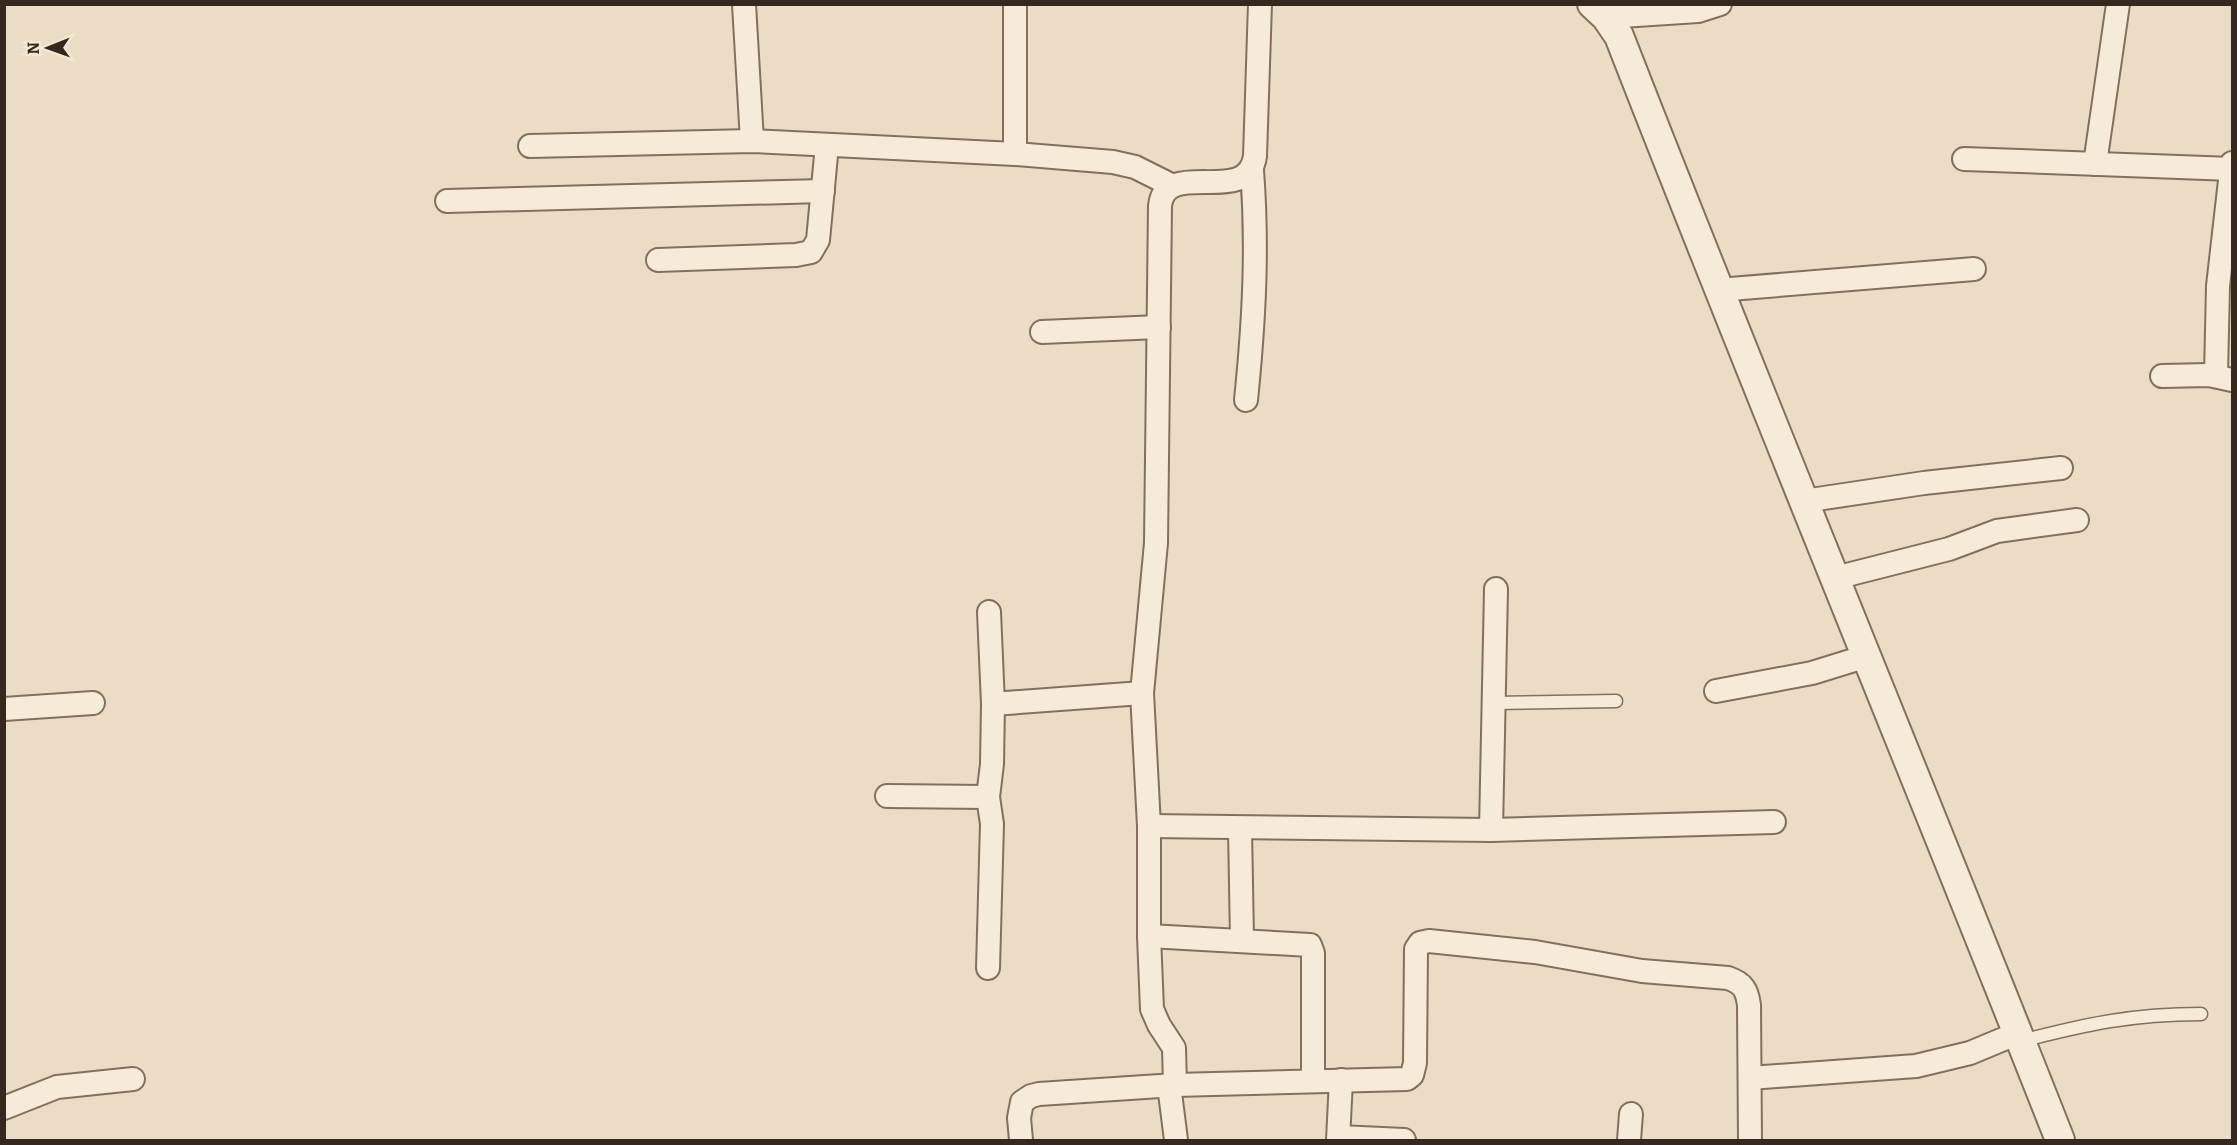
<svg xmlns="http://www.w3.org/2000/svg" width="2237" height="1145" viewBox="0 0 2237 1145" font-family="Bitter,serif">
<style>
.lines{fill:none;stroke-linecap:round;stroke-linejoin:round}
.service-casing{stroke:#856f5c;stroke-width:15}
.minor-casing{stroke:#856f5c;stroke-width:26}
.tertiary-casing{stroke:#856f5c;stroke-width:32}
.service{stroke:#f6ebd8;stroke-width:12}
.minor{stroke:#f6ebd8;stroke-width:22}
.tertiary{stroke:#f6ebd8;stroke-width:28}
</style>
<rect width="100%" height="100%" fill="#ebddc5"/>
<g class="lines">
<defs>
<g id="service">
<path d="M1493 703 1616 701"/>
<path d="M2021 1041C2087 1024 2133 1014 2201 1014"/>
</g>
<g id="minor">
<path d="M744 4 752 141"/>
<path d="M1606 17 1698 11 1720 4"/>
<path d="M530 146 752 141 1015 154 1113 162 1135 167 1171 185"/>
<path d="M1015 154V4"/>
<path d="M1964 159 2232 169"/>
<path d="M2095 164 2118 4"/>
<path d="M447 201 823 191"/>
<path d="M658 260 796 255 811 252 818 240 827 145"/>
<path d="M1718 290 1974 269"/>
<path d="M1042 332 1159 327"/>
<path d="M2216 375 2218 286 2232 163"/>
<path d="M2162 376 2209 375 2232 380"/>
<path d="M1246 400C1254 321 1258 249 1252 170"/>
<path d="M1804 501 1924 483 2061 468"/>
<path d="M1835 578 1949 549 1997 531 2077 520"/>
<path d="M1716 691 1812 673 1867 656"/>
<path d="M993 704 1142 693"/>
<path d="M4 709 93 703"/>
<path d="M887 796 988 797"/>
<path d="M1149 826 1491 830 1774 822"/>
<path d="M1240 828 1242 940"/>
<path d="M1491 830 1496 589"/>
<path d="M1149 936 1310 945 1313 953V1081"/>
<path d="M988 968 992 824 988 797 992 764 993 704 989 612"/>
<path d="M1750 1078 1916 1066 1970 1053 2018 1033"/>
<path d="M1169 1085 1176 1140"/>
<path d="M1175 1085 1174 1048 1159 1025 1152 1009 1149 936V826L1142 693 1156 543 1160 206C1165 157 1248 208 1255 156L1260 4"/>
<path d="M4 1108 57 1087 133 1079"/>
<path d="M1339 1137 1404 1140"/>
<path d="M1021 1140 1019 1118 1022 1102 1031 1096 1039 1094 1175 1085 1407 1079 1412 1075 1415 1063 1416 949 1420 943 1429 941 1535 952 1642 971 1728 978C1743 983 1747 990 1749 1005L1750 1140"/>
<path d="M1338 1140 1341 1080"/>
<path d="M1629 1140 1631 1114"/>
</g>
<path id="tertiary" d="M1592 4 1606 17 1619 36C1763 406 1915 772 2060 1140"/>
</defs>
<use href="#service" class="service-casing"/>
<use href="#minor" class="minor-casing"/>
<use href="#tertiary" class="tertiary-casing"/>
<use href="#service" class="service"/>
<use href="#minor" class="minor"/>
<use href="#tertiary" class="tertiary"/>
</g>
<rect width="2237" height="1145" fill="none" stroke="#36281f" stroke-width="12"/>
<g transform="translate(48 48) rotate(269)" stroke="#f3e8d4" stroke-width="4.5" paint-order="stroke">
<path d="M0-4.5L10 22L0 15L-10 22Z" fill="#36281f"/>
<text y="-9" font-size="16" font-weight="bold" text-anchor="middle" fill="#36281f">N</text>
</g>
</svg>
